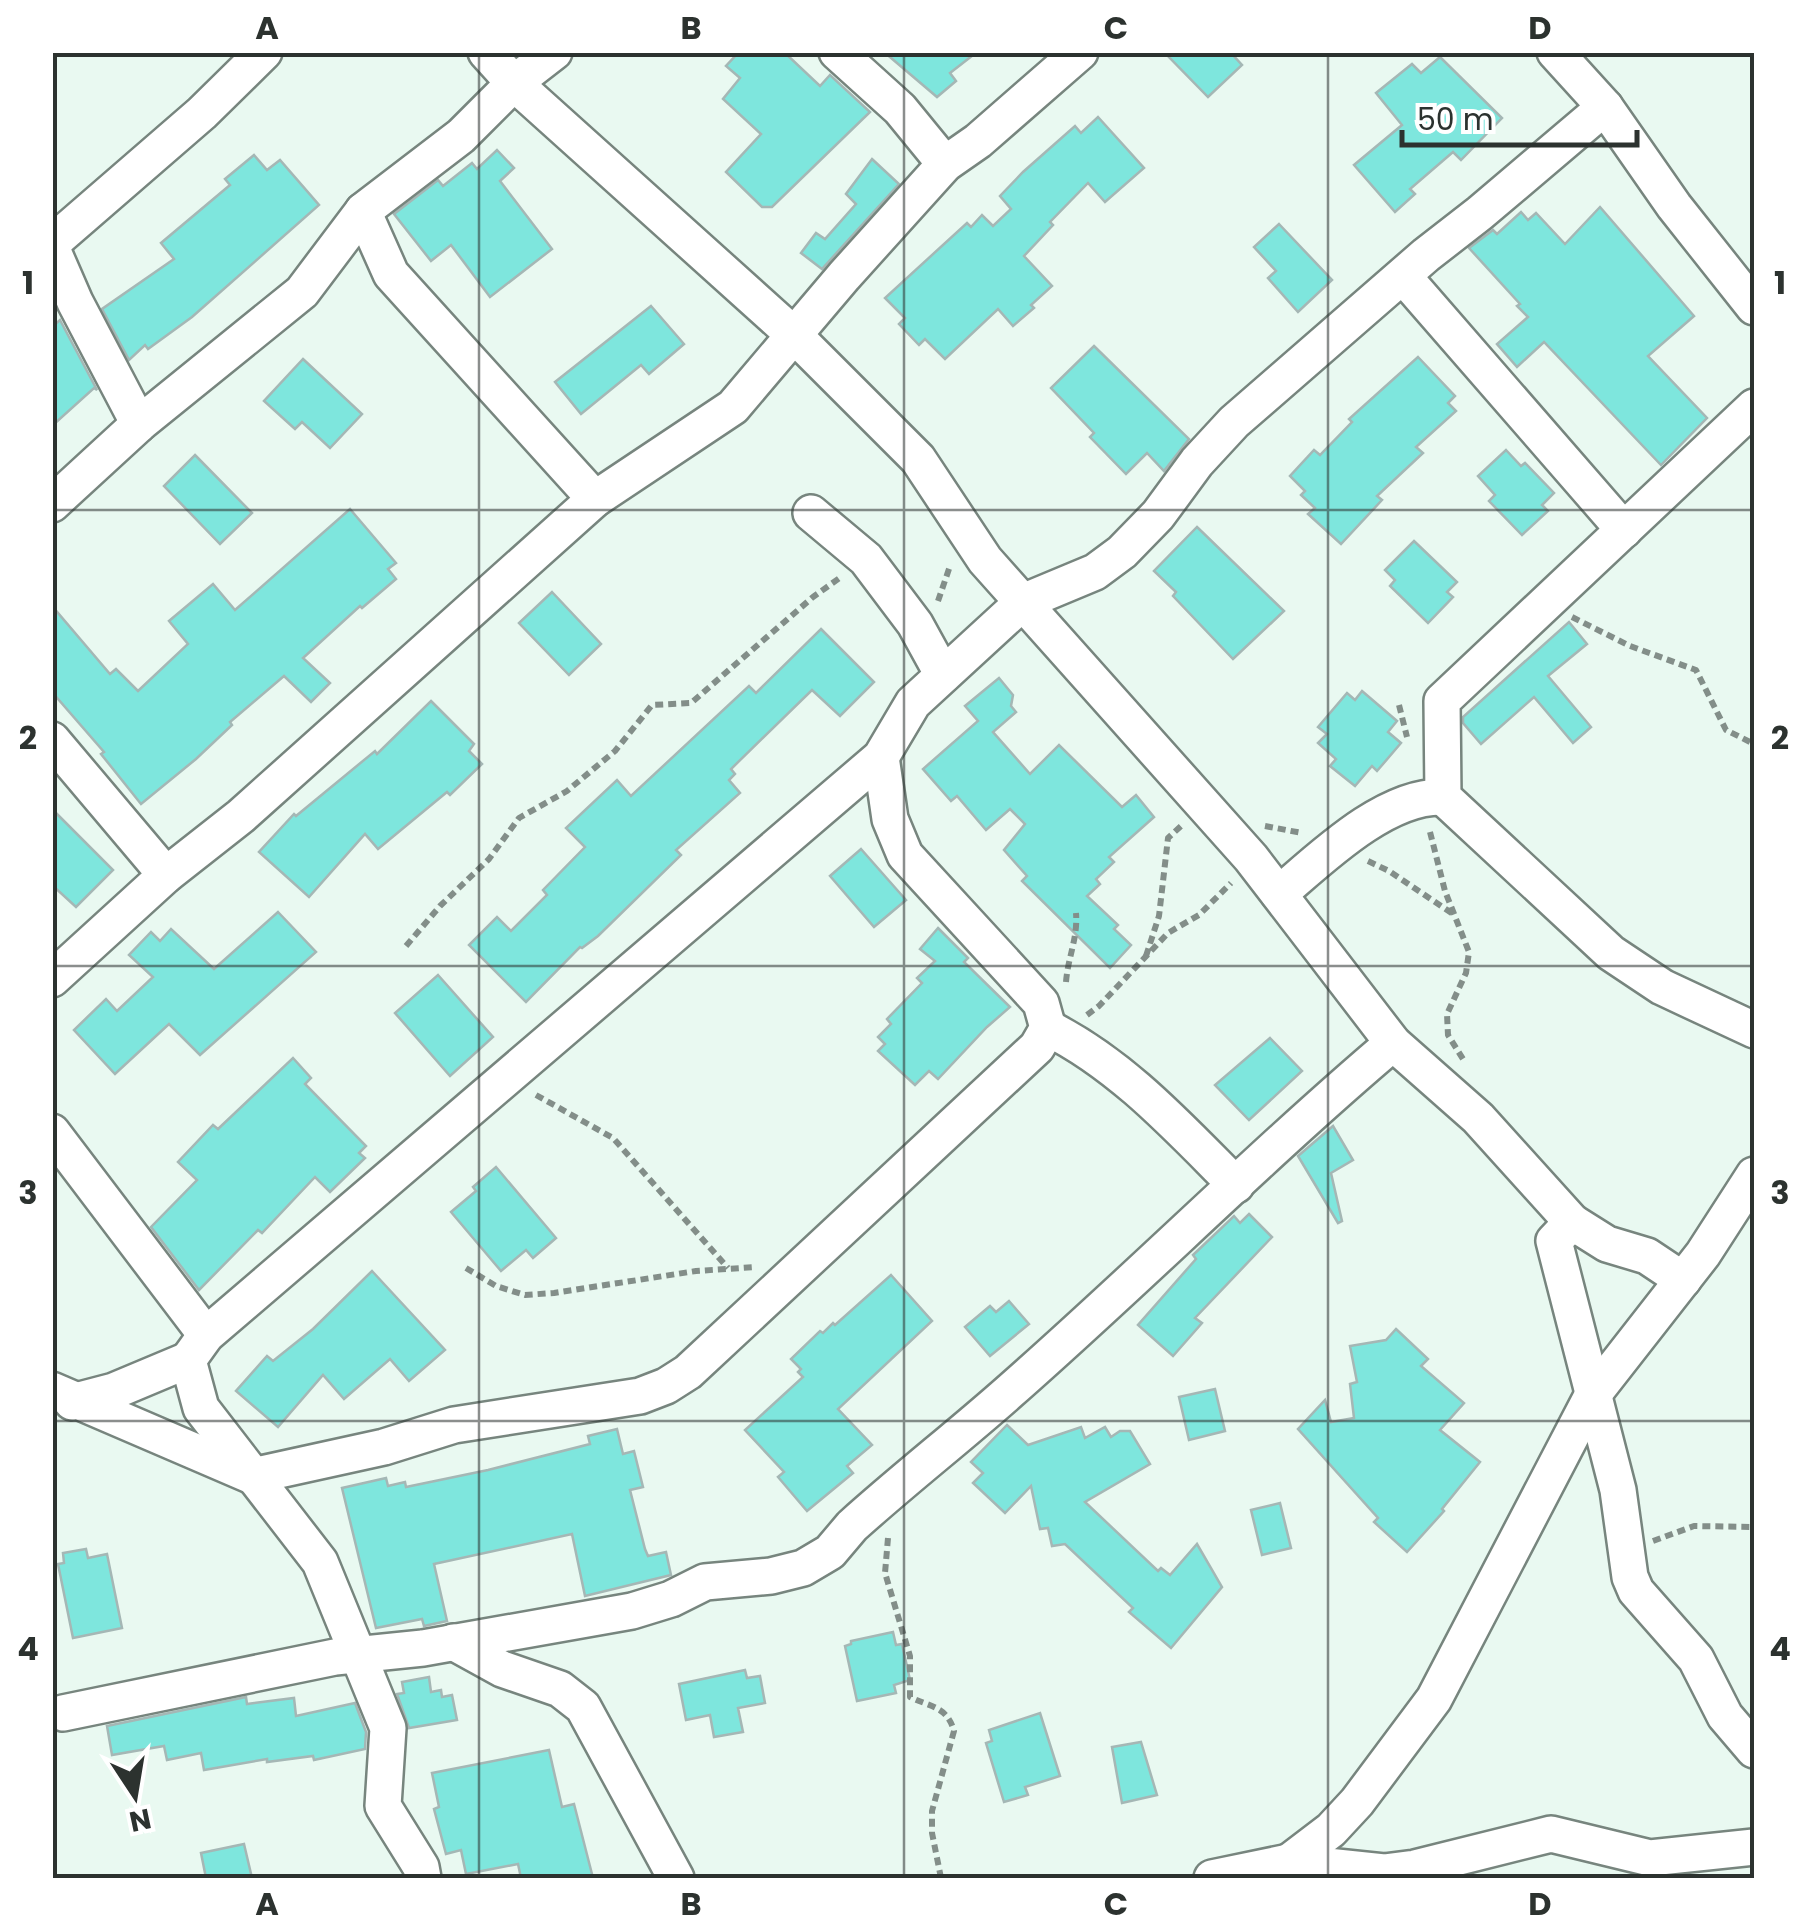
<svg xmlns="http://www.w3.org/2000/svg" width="1807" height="1931" viewBox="0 0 1807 1931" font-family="Poppins,sans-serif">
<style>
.building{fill:#7ee6dd;stroke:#a5b7b5;stroke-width:2.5}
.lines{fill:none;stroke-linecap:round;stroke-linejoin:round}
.street-casing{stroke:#77857e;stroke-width:40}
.path{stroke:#838e89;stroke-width:6;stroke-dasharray:8 5;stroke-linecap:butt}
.street{stroke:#fff;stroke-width:35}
.grid{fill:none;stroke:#2c322f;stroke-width:2.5;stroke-opacity:0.55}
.neatline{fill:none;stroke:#2c322f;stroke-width:4}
.grid-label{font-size:32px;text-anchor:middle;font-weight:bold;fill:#2c322f}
</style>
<rect width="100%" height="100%" fill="#e9f9f1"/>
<g class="building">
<path d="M739 52H784L820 86 830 75 870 112 772 207H762L726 172 761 134 723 99 740 78 726 66Z"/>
<path d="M884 52H977L950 73 956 81 937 97Z"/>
<path d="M1164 52H1230L1242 65 1208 97Z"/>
<path d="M1440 57 1502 118 1461 160 1453 152 1410 189 1415 194 1395 212 1354 165 1402 125 1376 93 1412 64 1421 73Z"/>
<path d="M1098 117 1144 168 1105 202 1088 183 1050 222 1053 225 1024 256 1052 286 1031 305 1034 308 1013 326 998 309 945 359 925 339 919 345 899 324 905 318 885 298 967 223 971 227 982 215 993 226 1011 209 1000 196 1023 172 1075 126 1081 133Z"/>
<path d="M497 150 514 168 500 181 552 249 490 297 451 245 431 261 394 214 438 180 443 186 472 163 477 169Z"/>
<path d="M254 155 267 170 280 160 319 205 192 317 148 349 145 345 129 360 102 309 174 259 161 243 230 185 225 179Z"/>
<path d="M872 159 899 184 822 269 801 253 816 233 825 239 856 204 846 194Z"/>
<path d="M1600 207 1694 316 1648 356 1707 418 1661 465 1544 342 1517 367 1497 344 1528 317 1517 306 1520 304 1469 248 1493 230 1497 234 1521 212 1528 220 1536 213 1565 244Z"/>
<path d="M1279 224 1332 280 1298 312 1268 278 1276 271 1254 247Z"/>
<path d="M651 306 684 344 649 374 641 365 581 414 555 382Z"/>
<path d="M60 320 97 390 94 388 52 426V327Z"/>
<path d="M1094 346 1189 439 1164 471 1147 453 1126 474 1090 437 1094 433 1051 388Z"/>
<path d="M1418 357 1455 396 1448 403 1456 411 1416 447 1423 453 1377 496 1382 500 1341 544 1308 514 1315 508 1301 495 1305 491 1290 476 1314 450 1320 455 1352 422 1349 419Z"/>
<path d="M303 359 362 414 330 448 302 422 295 429 264 401Z"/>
<path d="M1506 450 1521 466 1525 463 1554 493 1542 505 1548 511 1522 535 1489 501 1495 495 1478 476Z"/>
<path d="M195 455 252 513 220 544 164 486Z"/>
<path d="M350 509 396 563 388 569 396 579 362 608 360 606 303 658 330 683 311 702 284 676 230 722 232 725 196 759 141 804 101 754 104 752 52 692V606L110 674 116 669 138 691 188 644 169 621 213 584 235 610Z"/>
<path d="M1197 527 1284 611 1233 659 1173 596 1176 592 1154 571Z"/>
<path d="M1414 541 1457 582 1447 592 1453 597 1428 623 1390 586 1395 580 1385 570Z"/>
<path d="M552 592 601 644 569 675 519 623Z"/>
<path d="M1569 622 1587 644 1548 676 1591 727 1573 743 1534 697 1481 744 1463 723V717Z"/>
<path d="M821 629 874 682 840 716 812 690 731 769 735 774 729 780 740 793 676 850 681 855 598 936 582 948 580 947 526 1002 469 945 497 917 511 931 547 895 543 890 585 847 566 828 617 780 631 796 749 686 756 693Z"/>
<path d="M999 678 1013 695 1011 706 1016 712 993 732 1030 774 1059 745 1122 807 1136 795 1154 817 1109 857 1114 862 1096 879 1100 884 1087 896 1118 925 1114 929 1131 945 1110 968 1022 881 1027 876 1004 850 1025 824 1010 809 986 830 957 796 951 801 923 769 978 721 965 706Z"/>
<path d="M1362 691 1397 721 1388 732 1401 743 1377 771 1372 766 1355 786 1330 766 1336 759 1318 743 1327 734 1318 727 1347 693 1355 700Z"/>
<path d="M431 701 474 744 469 751 482 764 450 795 447 792 378 849 365 834 309 897 259 852 294 814 296 816 375 751 377 754Z"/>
<path d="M52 809 113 870 76 907 52 885Z"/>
<path d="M861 849 906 900 874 927 830 876Z"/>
<path d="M278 912 316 952 200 1055 169 1024 115 1074 74 1030 106 999 117 1011 153 977 129 955 151 932 160 941 171 929 214 969Z"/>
<path d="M938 928 968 958 964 962 1010 1007 987 1027 938 1079 929 1071 915 1085 878 1051 885 1044 878 1037 891 1024 887 1019 922 983 917 978 935 961 920 949Z"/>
<path d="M438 975 493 1037 450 1076 395 1013Z"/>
<path d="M1270 1038 1302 1071 1249 1120 1215 1085Z"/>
<path d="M293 1058 311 1078 305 1084 366 1146 359 1153 365 1158 330 1192 315 1177 262 1233 258 1230 199 1290 151 1227 197 1180 178 1162 213 1125 218 1129Z"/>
<path d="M1333 1126 1353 1160 1331 1173 1342 1221 1338 1223 1298 1156Z"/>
<path d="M496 1167 556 1238 533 1258 526 1250 501 1271 451 1212 476 1191 473 1187Z"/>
<path d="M1249 1214 1272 1237 1195 1318 1202 1323 1173 1356 1138 1325 1196 1259 1193 1255 1234 1216 1240 1223Z"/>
<path d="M372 1271 445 1350 409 1381 390 1359 344 1399 323 1375 278 1427 236 1391 267 1356 273 1361 313 1329Z"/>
<path d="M891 1275 932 1321 838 1409 872 1445 847 1466 853 1473 807 1511 778 1477 784 1472 745 1430 803 1377 798 1372 801 1369 791 1359 820 1331 823 1333 833 1323 835 1325Z"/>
<path d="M1009 1301 1029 1324 990 1356 965 1327 990 1306 996 1312Z"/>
<path d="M1396 1329 1428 1359 1421 1366 1464 1403 1440 1430 1480 1462 1442 1509 1444 1511 1407 1552 1374 1522 1378 1518 1298 1429 1325 1400 1331 1422 1354 1418 1350 1384 1357 1382 1350 1346 1386 1340Z"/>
<path d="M1215 1389 1225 1431 1189 1440 1179 1397Z"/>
<path d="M1007 1425 1028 1445 1081 1427 1085 1438 1105 1427 1111 1437 1120 1431H1130L1150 1464 1085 1502 1158 1571 1161 1568 1170 1575 1197 1544 1222 1587 1171 1648 1129 1612 1133 1608 1065 1544 1052 1546 1048 1528 1040 1529 1031 1486 1005 1513 973 1483 983 1473 971 1462Z"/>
<path d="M617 1429 623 1454 634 1451 643 1487 630 1490 645 1549 648 1556 666 1552 671 1575 585 1596 572 1534 434 1564 447 1621 424 1626 422 1619 376 1628 342 1488 386 1478 388 1486 405 1482 406 1487 488 1470 590 1444 588 1436Z"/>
<path d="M1280 1503 1291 1548 1262 1555 1251 1510Z"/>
<path d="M86 1549 88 1558 107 1554 122 1628 73 1638 58 1564 64 1563 63 1553Z"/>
<path d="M893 1632 896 1645 902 1644 910 1680 894 1685 896 1693 857 1701 845 1646 851 1644V1641Z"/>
<path d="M745 1670 747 1678 760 1676 765 1703 738 1708 743 1732 714 1737 710 1715 686 1720 679 1684Z"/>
<path d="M429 1677 431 1692 441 1690 442 1697 452 1695 457 1720 409 1728 397 1694 404 1693 402 1682Z"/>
<path d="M246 1697 247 1704 294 1698 296 1716 355 1703 366 1732 365 1749 314 1760 313 1756 267 1762V1759L204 1770 201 1753 167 1760 164 1746 112 1755 107 1726Z"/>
<path d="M1040 1713 1060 1776 1025 1787 1028 1795 1004 1802 986 1743 992 1741 989 1730Z"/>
<path d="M1141 1742 1157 1795 1122 1803 1112 1747Z"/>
<path d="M549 1750 562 1807 574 1804 593 1878H521L518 1864 466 1874 461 1850 446 1854 434 1809 439 1807 432 1773Z"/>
<path d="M244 1844 252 1878H206L201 1853Z"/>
</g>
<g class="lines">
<defs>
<g id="street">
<path d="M486 52 514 83 794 335 918 459 985 560 1251 858 1393 1043 1478 1118 1572 1222 1554 1241 1618 1490 1630 1577 1636 1591 1696 1659 1725 1716 1754 1750"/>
<path d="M837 52 900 109 945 164"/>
<path d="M1555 52 1605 107 1674 206 1754 307"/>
<path d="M363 211 391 274 595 499"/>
<path d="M52 243 202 113 264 52"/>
<path d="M52 249 75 302 139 424"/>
<path d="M1403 276 1624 530"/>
<path d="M1754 407 1442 701 1443 797 1611 953 1662 987 1754 1030"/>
<path d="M52 504 139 424 302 292 363 211 461 136 514 83 554 52"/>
<path d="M811 513 866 559 915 624 943 675"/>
<path d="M52 740 166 875"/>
<path d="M1279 894C1320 859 1385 795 1443 797"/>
<path d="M52 979 166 875 241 816 595 499 733 407 844 276 945 164 978 141 1080 52"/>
<path d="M1048 1028C1122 1065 1178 1127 1236 1185"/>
<path d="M52 1132 206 1335"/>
<path d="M1572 1222 1607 1244 1647 1256 1683 1280"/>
<path d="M52 1390 252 1476 384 1447 454 1425 640 1396 666 1386 688 1372 1037 1047 1048 1028 1041 1003 905 855 890 819 881 757"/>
<path d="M72 1402 114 1391 188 1360"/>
<path d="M453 1642 502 1669 560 1689 583 1707 676 1878"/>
<path d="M63 1713 335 1657 423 1648 632 1611 671 1599 705 1582 771 1576 803 1568 830 1552 852 1526C903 1480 957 1438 1009 1392 1139 1278 1261 1155 1393 1043"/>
<path d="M1289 1862 1331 1830 1357 1802 1434 1699 1592 1396 1703 1254 1754 1175"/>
<path d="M423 1878 421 1867 383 1806 388 1728 320 1562 201 1408 188 1360 206 1335 881 757 913 703 1023 602 1095 572 1122 552 1158 515 1197 462 1234 422 1426 255 1480 213 1605 107"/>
<path d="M1212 1878 1289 1862 1384 1872 1415 1868 1551 1834 1650 1858 1754 1847"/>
</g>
</defs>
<use href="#street" class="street-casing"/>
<g class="path">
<path d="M938 601 950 566"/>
<path d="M1572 617 1630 646 1696 670 1726 730 1754 744"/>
<path d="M1399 705 1407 737"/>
<path d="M1265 826 1302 833"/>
<path d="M1430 832 1445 891 1469 952 1466 973 1447 1014 1448 1035 1463 1059"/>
<path d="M1368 861 1389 871 1456 916"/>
<path d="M406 946 440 906 489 859 519 818 567 791 615 751 652 705 691 703 813 597 841 577"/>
<path d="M1146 956 1159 916 1168 838 1181 826"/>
<path d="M1066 982C1068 957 1078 938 1076 913"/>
<path d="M1087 1015 1099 1006 1168 933 1199 915 1231 883"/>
<path d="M536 1095 613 1138 728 1268"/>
<path d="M466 1268 496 1286 525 1295 554 1293 696 1271 756 1267"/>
<path d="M888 1538 885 1573 910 1656V1697C930 1707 947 1706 954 1731L932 1811V1833L941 1878"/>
<path d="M1653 1541 1694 1526 1754 1527"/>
</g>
<use href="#street" class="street"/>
</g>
<path class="grid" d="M479 52V1878M904 52V1878M1328 52V1878M52 510H1754M52 966H1754M52 1421H1754"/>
<rect width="1807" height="1931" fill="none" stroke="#ffffff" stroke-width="110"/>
<g transform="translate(135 1796) rotate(168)" stroke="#ffffff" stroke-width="8" paint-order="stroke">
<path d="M0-8L18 38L0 25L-18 38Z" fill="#2c322f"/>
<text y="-15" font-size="28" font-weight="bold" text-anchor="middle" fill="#2c322f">N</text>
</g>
<path d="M1402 130v15h235v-15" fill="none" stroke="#2c322f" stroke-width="5"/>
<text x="1417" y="130" font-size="30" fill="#2c322f" stroke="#ffffff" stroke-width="8" paint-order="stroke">50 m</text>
<rect x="55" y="55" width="1697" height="1821" class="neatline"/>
<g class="grid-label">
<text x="267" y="39">A</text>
<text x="691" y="39">B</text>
<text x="1116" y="39">C</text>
<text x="1540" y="39">D</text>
<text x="28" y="294">1</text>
<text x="1780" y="294">1</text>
<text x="28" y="749">2</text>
<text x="1780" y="749">2</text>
<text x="28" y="1204">3</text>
<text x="1780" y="1204">3</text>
<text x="28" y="1660">4</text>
<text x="1780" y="1660">4</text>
<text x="267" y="1915">A</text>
<text x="691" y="1915">B</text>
<text x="1116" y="1915">C</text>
<text x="1540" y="1915">D</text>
</g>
</svg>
